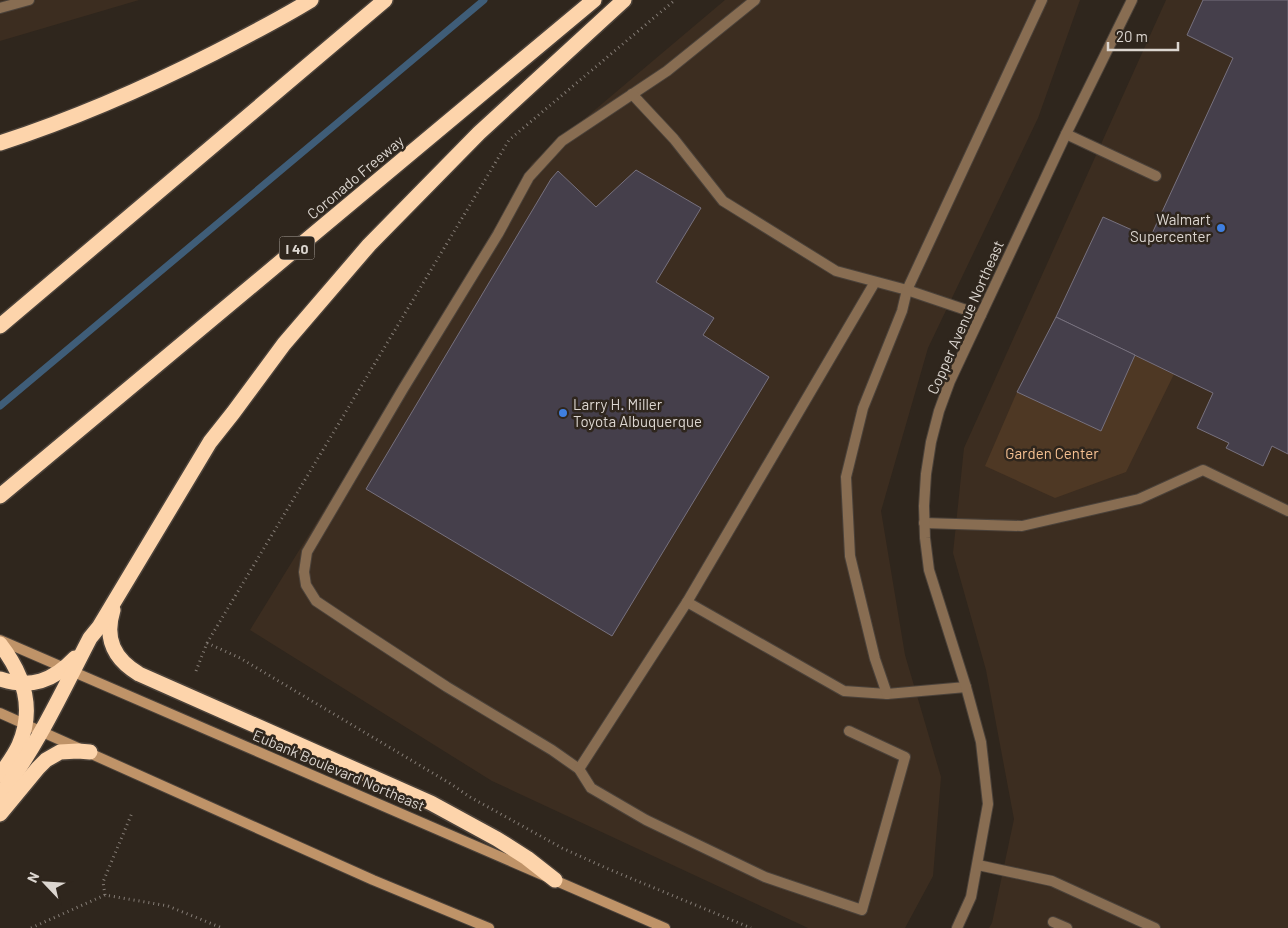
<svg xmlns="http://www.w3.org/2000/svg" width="1288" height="928" viewBox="0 0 1288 928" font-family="Barlow,sans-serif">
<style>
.built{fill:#3c2d20}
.green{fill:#4e3824}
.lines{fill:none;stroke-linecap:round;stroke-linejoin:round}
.stream{stroke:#3f5d78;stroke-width:7}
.building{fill:#453f4b;stroke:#77717e}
.service-casing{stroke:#4b423a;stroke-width:12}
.minor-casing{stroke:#4b423a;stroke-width:12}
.secondary-casing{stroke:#4b423a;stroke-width:12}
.motorway-casing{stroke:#4b423a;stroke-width:18}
.path{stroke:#857d76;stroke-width:3;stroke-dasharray:1 4;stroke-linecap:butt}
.service{stroke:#886d52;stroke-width:10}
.minor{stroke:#886d52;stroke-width:10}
.secondary{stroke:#bf9368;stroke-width:10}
.motorway{stroke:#fdd4ab;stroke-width:15}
.shop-dot{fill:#3f7fe0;stroke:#2f261d;stroke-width:2}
.labels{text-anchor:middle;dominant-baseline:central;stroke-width:5;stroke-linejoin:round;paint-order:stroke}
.shield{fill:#2f261d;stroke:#a8a19a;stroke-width:1}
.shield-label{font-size:14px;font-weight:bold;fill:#dcd6d0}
.street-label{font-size:15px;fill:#dcd6d0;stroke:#2f261d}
.poi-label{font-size:15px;fill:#dcd6d0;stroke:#2f261d;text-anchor:end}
.park-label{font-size:15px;fill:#f6c192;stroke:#2f261d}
</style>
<rect width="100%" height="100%" fill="#2f261d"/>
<g class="built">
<path d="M0 0H139L0 41Z"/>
<path d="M725 0H1080L1038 118 928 348 881 511 905 655 941 777 933 876 905 928H808L492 781 250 630 435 330 532 163Z"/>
<path d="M1166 0H1288V928H989L992 923 1014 819 986 670 953 553 964 448Z"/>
</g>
<path class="green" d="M1135 355 1174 374 1126 472 1055 498 985 466 1017 392 1101 431Z"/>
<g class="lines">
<path class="stream" d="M0 406 484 0"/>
</g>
<g class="building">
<path d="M1203 0H1288V454L1272 446 1263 466 1226 448 1229 443 1197 428 1213 393 1056 317 1103 217 1150 238 1233 58 1187 35Z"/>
<path d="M636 170 701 208 656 282 714 318 703 335 769 377 612 636 366 489 551 179 558 171 596 207Z"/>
<path d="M1056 317 1135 355 1101 431 1017 392Z"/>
</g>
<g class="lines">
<defs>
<g id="service">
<path d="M755 0 667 71 562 141 529 177 498 234 403 389 307 552 304 572 306 585 316 601 358 629 447 687 552 750 579 769 591 788 646 820 765 877 862 910 905 757 849 731"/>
<path d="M0 8 29 0"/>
<path d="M632 94 674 139 723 201 836 271 907 290 981 315"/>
<path d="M1066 134 1156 176"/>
<path d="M924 523 1022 526 1139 499 1203 470 1288 511"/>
<path d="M687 602 844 691 887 694 966 687"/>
<path d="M887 694 875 659 850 556 846 477 863 408 902 311 907 290 1042 0"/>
<path d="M579 769 687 602 875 282"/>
<path d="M978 865 1052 881 1155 928"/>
<path d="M1053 922 1067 928"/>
</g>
<path id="minor" d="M957 928 971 897 988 804 981 742 966 687 929 570 925 538 924 506 926 474 931 442 939 411 950 381 1066 134 1132 0"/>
<g id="secondary">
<path d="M0 640 665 928"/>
<path d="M0 713 373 880 489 928"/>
</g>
<g id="motorway">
<path d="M0 143C74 119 145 88 214 53 247 36 280 19 311 0"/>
<path d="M0 326 385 0"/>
<path d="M0 496 594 0"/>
<path d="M113 610C104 639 114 659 139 674L431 803 497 839 527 858 555 880"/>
<path d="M0 644C24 675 35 708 19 745 14 756 7 765 0 775"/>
<path d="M0 679C31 689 53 681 75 658"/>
<path d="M0 795C37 747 62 692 90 638L99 627 210 442 233 413 284 344 369 245 479 133 624 0"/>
<path d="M0 814 38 768 46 760 60 752 78 751 90 752"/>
</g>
</defs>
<use href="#service" class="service-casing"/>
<use href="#minor" class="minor-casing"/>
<use href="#secondary" class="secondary-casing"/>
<use href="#motorway" class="motorway-casing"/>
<g class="path">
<path d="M207 643 240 658 451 784 470 797 562 848 606 868 751 928"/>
<path d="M196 671 207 643 509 140 675 0"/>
<path d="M105 895 103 882 132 813"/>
<path d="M31 928 105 895 168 906 222 928"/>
</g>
<use href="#service" class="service"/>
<use href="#minor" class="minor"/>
<use href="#secondary" class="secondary"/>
<use href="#motorway" class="motorway"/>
</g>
<g class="shop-dot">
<circle cx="1221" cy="228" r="5"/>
<circle cx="563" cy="413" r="5"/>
</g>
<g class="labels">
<rect class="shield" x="279.5" y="236.5" width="35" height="23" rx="4"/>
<g class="shield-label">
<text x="297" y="248">I 40</text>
</g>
<g class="street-label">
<text transform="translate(355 177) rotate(-40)">Coronado Freeway</text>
<text transform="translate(965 317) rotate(-66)">Copper Avenue Northeast</text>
<text transform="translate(339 770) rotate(23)">Eubank Boulevard Northeast</text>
</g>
<g class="poi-label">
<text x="1211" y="219">Walmart<tspan x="1211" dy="17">Supercenter</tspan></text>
<text x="573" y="404" text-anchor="start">Larry H. Miller<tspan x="573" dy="17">Toyota Albuquerque</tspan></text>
</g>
<g class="park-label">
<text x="1052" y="453">Garden Center</text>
</g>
</g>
<g transform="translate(45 883) rotate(295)" stroke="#2f261d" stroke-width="4" paint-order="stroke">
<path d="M0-4L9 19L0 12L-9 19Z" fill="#dcd6d0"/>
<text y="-8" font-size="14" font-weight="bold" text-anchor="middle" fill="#dcd6d0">N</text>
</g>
<path d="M1108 42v8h70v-8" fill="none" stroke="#dcd6d0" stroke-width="2.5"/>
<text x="1116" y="42" font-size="15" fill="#dcd6d0" stroke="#2f261d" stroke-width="4" paint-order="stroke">20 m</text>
</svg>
